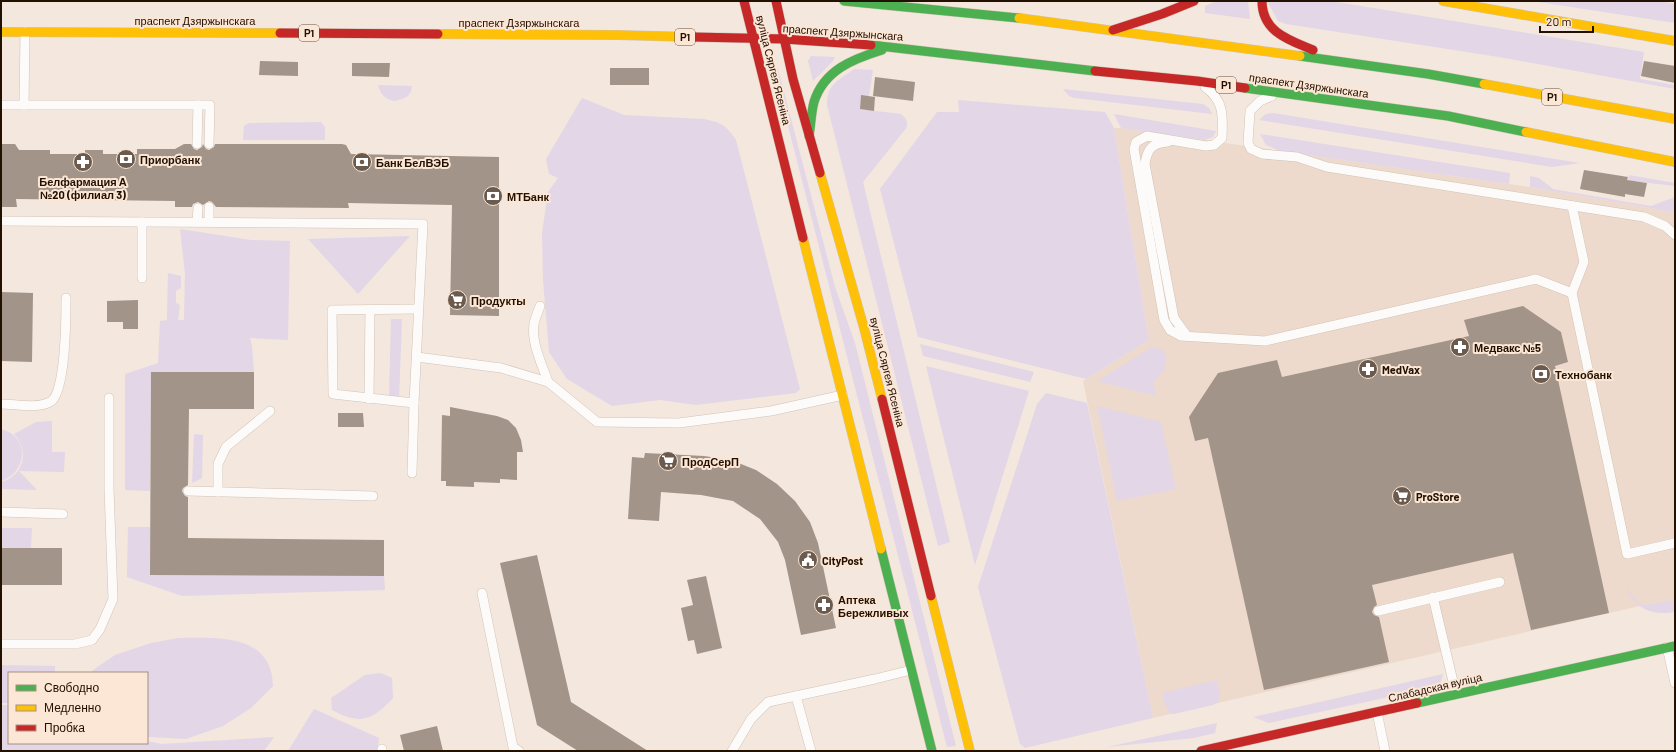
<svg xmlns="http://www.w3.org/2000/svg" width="1676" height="752" viewBox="0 0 1676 752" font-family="Barlow,sans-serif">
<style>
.built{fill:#eddacc}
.green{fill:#e3d6e7}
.building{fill:#a29488}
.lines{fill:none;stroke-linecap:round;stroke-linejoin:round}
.lane-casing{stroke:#d1c3b6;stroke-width:10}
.fast-casing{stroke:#d1c3b6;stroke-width:10}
.slow-casing{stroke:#d1c3b6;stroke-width:10}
.jam-casing{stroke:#d1c3b6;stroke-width:10}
.lane{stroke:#fdfbfa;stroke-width:9}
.fast{stroke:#4caf50;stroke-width:9}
.slow{stroke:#ffc107;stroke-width:9}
.jam{stroke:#c62828;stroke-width:9}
.labels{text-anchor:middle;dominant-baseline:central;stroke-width:4;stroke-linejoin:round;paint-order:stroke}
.shield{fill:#fce6d5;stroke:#635041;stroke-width:1}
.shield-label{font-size:10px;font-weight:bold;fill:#221001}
.street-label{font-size:11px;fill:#221001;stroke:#fce6d5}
.poi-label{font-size:11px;font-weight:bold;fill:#221001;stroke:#fce6d5;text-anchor:start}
</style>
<rect width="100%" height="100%" fill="#f3e7de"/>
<path class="built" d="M1114 128H1121L1530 187 1673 212 1675 215V600L1644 605 1153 718 1083 381 1149 340Z"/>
<g class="green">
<path d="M1217 1H1248L1250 19 1205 13V6Z"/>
<path d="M1267 1H1330L1644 52 1640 79 1675 85V89L1499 57 1286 24 1278 21Z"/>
<path d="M1532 1H1659L1675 4V23Z"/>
<path d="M811 56 835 57 833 61 813 81 808 61Z"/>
<path d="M778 69 835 287 855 343 956 746 947 747 774 71Z"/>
<path d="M854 69 873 70 869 96H861L860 109 901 114 905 118 907 122V127L863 182 950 542 938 546 827 105C827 84 838 81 854 69Z"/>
<path d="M378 85 412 86C411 97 404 99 394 101 385 99 381 95 378 85Z"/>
<path d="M1063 89 1203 104 1209 108 1212 114 1075 98 1069 96Z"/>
<path d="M582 98 624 115 704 119C722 123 726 125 736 140L800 389 796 393 696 405 660 400 612 406 567 379 549 352 543 280 542 233 548 192 558 178 549 174 546 159Z"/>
<path d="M958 100 1105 112 1114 128 1149 340 1086 379 918 337 880 189 937 112H959Z"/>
<path d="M1273 113 1580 163 1552 167 1259 120 1266 114Z"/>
<path d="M1114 114 1216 131 1213 137 1205 140 1121 128Z"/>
<path d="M321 122 325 127V140H243L244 126 249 123Z"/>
<path d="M1260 134 1510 173 1509 184 1280 151 1266 145Z"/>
<path d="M1629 175 1675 183V186L1633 181 1631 195 1626 194Z"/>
<path d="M1530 176 1539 178 1553 189 1651 206 1675 197V215L1673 212 1530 187Z"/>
<path d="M180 229 251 240 290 241 288 340 250 338 252 346 254 372H151L150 491 125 490V374L158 363 160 321 167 320 168 273 181 276V288L176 291V303L180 305 178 320H184L185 273Z"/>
<path d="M410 236 358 294 308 239Z"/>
<path d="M391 319H402L399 400 389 399Z"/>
<path d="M920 344 1034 372 1030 382 923 356Z"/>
<path d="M1152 347 1163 350 1167 359 1164 365 1165 369 1153 383 1156 396 1097 381Z"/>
<path d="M926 366 1029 391 975 565Z"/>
<path d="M1046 393 1087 403 1153 718 1025 748 1020 744 978 587 1037 404Z"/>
<path d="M1097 406 1161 422 1176 489 1117 501Z"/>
<path d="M52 421V452H65L64 472 19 471 37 490 1 489V482C24 476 30 451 14 434L36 422Z"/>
<path d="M1 429C30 436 28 472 1 481Z"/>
<path d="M194 434 203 435 202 478 192 483Z"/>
<path d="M128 527H150V575L384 576 385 590 182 596 127 577Z"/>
<path d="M1 528H32L31 548H1Z"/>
<path d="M1626 587 1638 603 1644 605 1675 600V612C1653 616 1634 609 1626 587Z"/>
<path d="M178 638C217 638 272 633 273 686L251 708 223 726 186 739 147 737V673H92L93 670 115 655 151 643Z"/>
<path d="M1 665 55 666V673H9V703H1Z"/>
<path d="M381 673 392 678 393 698C371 721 361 725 332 710L331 698 365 675Z"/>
<path d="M1443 674 1440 686 1269 723 1253 717Z"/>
<path d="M1217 680 1220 696 1219 702 1213 705 1174 714C1165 712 1165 702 1162 693Z"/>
<path d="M1 705H9V743H147V741L162 744 274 737 264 751H1Z"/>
<path d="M314 709 379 738 377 751H288Z"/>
<path d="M1217 723 1215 733 1194 738 1107 747Z"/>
</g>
<g class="building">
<path d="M260 61 298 62V76L259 75Z"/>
<path d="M1644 61 1675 66V83L1641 76Z"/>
<path d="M352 63H390L389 77 352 76Z"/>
<rect x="610" y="68" width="39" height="17"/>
<path d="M875 77 915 82 913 101 873 96Z"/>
<path d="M861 95 875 97 874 111 860 109Z"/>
<path d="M1 144H15L19 150H50V154H85V150H103V154H137V149H175L184 144H191L194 149 197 150 202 147 203 144 206 149 209 150 214 147 215 144H342L346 145 351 154 499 157V316L450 315 452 205 348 203 349 208 216 207 212 202 209 201 203 205 198 202 193 204 192 207H175V201L16 199 17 207H1Z"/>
<path d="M1584 170 1628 177 1627 180 1647 183 1644 197 1625 194V197L1580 189Z"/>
<path d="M1 292 33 293 32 362 1 361Z"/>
<path d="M138 300V329H123V322H107V301Z"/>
<path d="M1523 306 1561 332 1568 362 1555 366 1609 613 1531 630 1513 553 1372 585 1377 605 1374 607 1372 612 1374 615 1379 617 1389 662 1264 690 1208 438 1195 441 1189 417 1218 373 1277 360 1282 377 1469 336 1464 320Z"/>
<path d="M151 372H254V409H189L188 485 183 488 182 491 185 496 188 497V538L384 540V576L150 575Z"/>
<path d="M450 407 497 416 508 420 516 428 521 440 523 452H517V480L500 479V483L474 482V487L446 486V481H441L442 415 450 416Z"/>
<path d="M338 413H363L364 427H338Z"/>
<path d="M645 453 704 456 731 460 756 470 777 484 795 501 810 522 818 543 836 628 801 635 785 560 778 542 760 519 733 501 701 495 661 492 659 521 628 519 632 457 644 458Z"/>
<rect x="1" y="548" width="61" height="37"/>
<path d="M537 555 571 702 648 751H578L537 725 500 563Z"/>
<path d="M706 576 722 648 697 654 694 640 688 641 681 608 693 605 687 580Z"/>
<path d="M437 726 443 751H404L400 735Z"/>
</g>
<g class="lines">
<defs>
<g id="lane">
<path d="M1205 87C1224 100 1223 116 1222 138L1214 145 1206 146 1147 136 1136 142 1134 149 1164 320 1170 330 1181 336 1265 341 1536 279 1572 293"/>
<path d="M1272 96 1260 101 1250 111 1248 143 1251 149 1262 154 1297 157 1327 167 1644 217 1665 226 1675 235"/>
<path d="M1 105H210L209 144"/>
<path d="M24 105 25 32"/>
<path d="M1168 142C1152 143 1147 149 1145 164L1174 318 1187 336"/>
<path d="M197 144 198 105"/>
<path d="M1572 206 1584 262 1572 293 1627 554 1675 543"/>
<path d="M1 221 423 224 414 403 412 473"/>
<path d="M197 222 198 208"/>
<path d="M209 222V207"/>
<path d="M142 278V222"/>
<path d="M540 306C538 312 535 318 534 324 531 343 542 364 548 382"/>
<path d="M417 357 501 368 548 382 597 422 679 423 771 411 843 395"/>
<path d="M369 399 370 309"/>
<path d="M414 403 333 394 332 310 418 309"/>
<path d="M1 404C16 404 36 409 50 402 66 395 66 316 66 298"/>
<path d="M188 491 373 496"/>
<path d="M218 492V464L226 447 270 411"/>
<path d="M1 512 63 514"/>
<path d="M482 593 513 747 519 751"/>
<path d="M1433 597 1456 694"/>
<path d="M1378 611 1500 582"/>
<path d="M1 644H75L92 640 100 629 113 599 109 489V398"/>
<path d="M1667 647 1675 683"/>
<path d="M796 696 811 751"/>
<path d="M1377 712 1385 751"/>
<path d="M382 749V751"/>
<path d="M732 751 751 719 768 702 875 679 911 670"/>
</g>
<g id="fast">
<path d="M844 1 1019 18"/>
<path d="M871 45 1095 71"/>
<path d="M1300 56 1428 74 1484 84"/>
<path d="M1245 88 1448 116 1526 132"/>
<path d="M809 136C811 125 811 113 814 102 824 70 853 59 882 50"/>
<path d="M881 549 932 751"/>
<path d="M1417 703 1675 646"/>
</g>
<g id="slow">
<path d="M1443 1 1675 41"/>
<path d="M1019 18 1300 56"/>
<path d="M1 32 280 33"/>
<path d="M438 34 617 35 693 37"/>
<path d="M1484 84 1675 119"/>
<path d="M1526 132 1675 162"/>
<path d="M820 173 864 328 882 399"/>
<path d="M803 238 881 549"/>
<path d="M931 596 970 751"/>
</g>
<g id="jam">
<path d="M744 1 803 238"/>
<path d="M776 1 793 79 820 173"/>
<path d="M1262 1C1262 32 1289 40 1313 50"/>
<path d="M1113 30 1162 14 1194 1"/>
<path d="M280 33 438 34"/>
<path d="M693 37 784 39 871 45"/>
<path d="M1095 71 1197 81 1245 88"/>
<path d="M882 399 931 596"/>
<path d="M1201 751 1417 703"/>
</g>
</defs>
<use href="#lane" class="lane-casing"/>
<use href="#fast" class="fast-casing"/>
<use href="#slow" class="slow-casing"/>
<use href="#jam" class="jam-casing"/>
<use href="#lane" class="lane"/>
<use href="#fast" class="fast"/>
<use href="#slow" class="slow"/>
<use href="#jam" class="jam"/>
</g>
<defs>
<symbol id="bank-disc" viewBox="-11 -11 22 22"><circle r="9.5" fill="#6b5b4e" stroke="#fce6d5"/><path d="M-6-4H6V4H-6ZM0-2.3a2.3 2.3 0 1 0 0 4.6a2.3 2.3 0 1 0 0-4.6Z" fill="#fff"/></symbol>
<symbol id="pharmacy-disc" viewBox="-11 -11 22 22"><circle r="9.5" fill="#6b5b4e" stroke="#fce6d5"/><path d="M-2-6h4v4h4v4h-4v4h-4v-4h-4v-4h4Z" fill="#fff"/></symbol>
<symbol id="supermarket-disc" viewBox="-11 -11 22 22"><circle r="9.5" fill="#6b5b4e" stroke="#fce6d5"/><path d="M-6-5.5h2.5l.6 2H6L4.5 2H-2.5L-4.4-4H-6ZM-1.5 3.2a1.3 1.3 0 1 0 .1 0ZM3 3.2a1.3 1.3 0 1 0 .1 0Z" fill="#fff"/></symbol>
<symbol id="civic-disc" viewBox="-11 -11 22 22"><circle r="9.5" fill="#6b5b4e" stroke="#fce6d5"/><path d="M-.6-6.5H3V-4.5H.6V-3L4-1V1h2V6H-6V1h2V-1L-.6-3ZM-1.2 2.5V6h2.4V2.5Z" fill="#fff"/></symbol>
</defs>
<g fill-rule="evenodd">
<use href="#bank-disc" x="115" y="148" width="22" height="22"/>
<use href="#pharmacy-disc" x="72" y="151" width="22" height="22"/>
<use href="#bank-disc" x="351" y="151" width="22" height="22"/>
<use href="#bank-disc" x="482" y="185" width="22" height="22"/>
<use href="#supermarket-disc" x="446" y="289" width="22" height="22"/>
<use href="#pharmacy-disc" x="1449" y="336" width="22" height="22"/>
<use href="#pharmacy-disc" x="1357" y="358" width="22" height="22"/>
<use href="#bank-disc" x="1530" y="363" width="22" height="22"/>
<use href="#supermarket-disc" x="657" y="450" width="22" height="22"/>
<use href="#supermarket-disc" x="1391" y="485" width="22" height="22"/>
<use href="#civic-disc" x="797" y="549" width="22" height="22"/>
<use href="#pharmacy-disc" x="813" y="594" width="22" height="22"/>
</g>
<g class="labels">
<g class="shield">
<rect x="299" y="25" width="20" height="16" rx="3"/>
<rect x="675" y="29" width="20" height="16" rx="3"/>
<rect x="1216" y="77" width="20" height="16" rx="3"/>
<rect x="1542" y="89" width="20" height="16" rx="3"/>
</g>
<g class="shield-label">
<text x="309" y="33">Р1</text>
<text x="685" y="37">Р1</text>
<text x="1226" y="85">Р1</text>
<text x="1552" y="97">Р1</text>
</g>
<g class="street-label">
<text x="195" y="20">праспект Дзяржынскага</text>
<text x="519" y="22">праспект Дзяржынскага</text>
<text transform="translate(843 32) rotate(4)">праспект Дзяржынскага</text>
<text transform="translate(774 70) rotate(76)">вуліца Сяргея Ясеніна</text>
<text transform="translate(1309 85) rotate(8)">праспект Дзяржынскага</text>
<text transform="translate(888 372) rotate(76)">вуліца Сяргея Ясеніна</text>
<text transform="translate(1435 687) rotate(-13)">Слабадская вуліца</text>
</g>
<g class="poi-label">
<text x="140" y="159">Приорбанк</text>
<text x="376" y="162">Банк БелВЭБ</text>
<text x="83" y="181" text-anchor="middle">Белфармация А<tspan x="83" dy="13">№20 (филиал 3)</tspan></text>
<text x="507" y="196">МТБанк</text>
<text x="471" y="300">Продукты</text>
<text x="1474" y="347">Медвакс №5</text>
<text x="1382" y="369">MedVax</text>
<text x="1555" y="374">Технобанк</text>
<text x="682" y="461">ПродСерП</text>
<text x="1416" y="496">ProStore</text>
<text x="822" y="560">CityPost</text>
<text x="838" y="599">Аптека<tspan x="838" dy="13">Бережливых</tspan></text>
</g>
</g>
<rect width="1676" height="752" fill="none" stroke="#221001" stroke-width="4"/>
<rect x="8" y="672" width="140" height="72" fill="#fce6d5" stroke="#a59080"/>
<rect x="16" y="685" width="20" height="6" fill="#4caf50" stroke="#a59080"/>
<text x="44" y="692" font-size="12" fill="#221001">Свободно</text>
<rect x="16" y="705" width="20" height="6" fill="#ffc107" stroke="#a59080"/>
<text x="44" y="712" font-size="12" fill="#221001">Медленно</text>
<rect x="16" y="725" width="20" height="6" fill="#c62828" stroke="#a59080"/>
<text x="44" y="732" font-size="12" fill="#221001">Пробка</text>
<path d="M1540 26v6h53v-6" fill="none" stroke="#221001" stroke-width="2"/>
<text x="1546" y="26" font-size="12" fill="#221001" stroke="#fce6d5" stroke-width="3" paint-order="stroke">20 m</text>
</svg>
